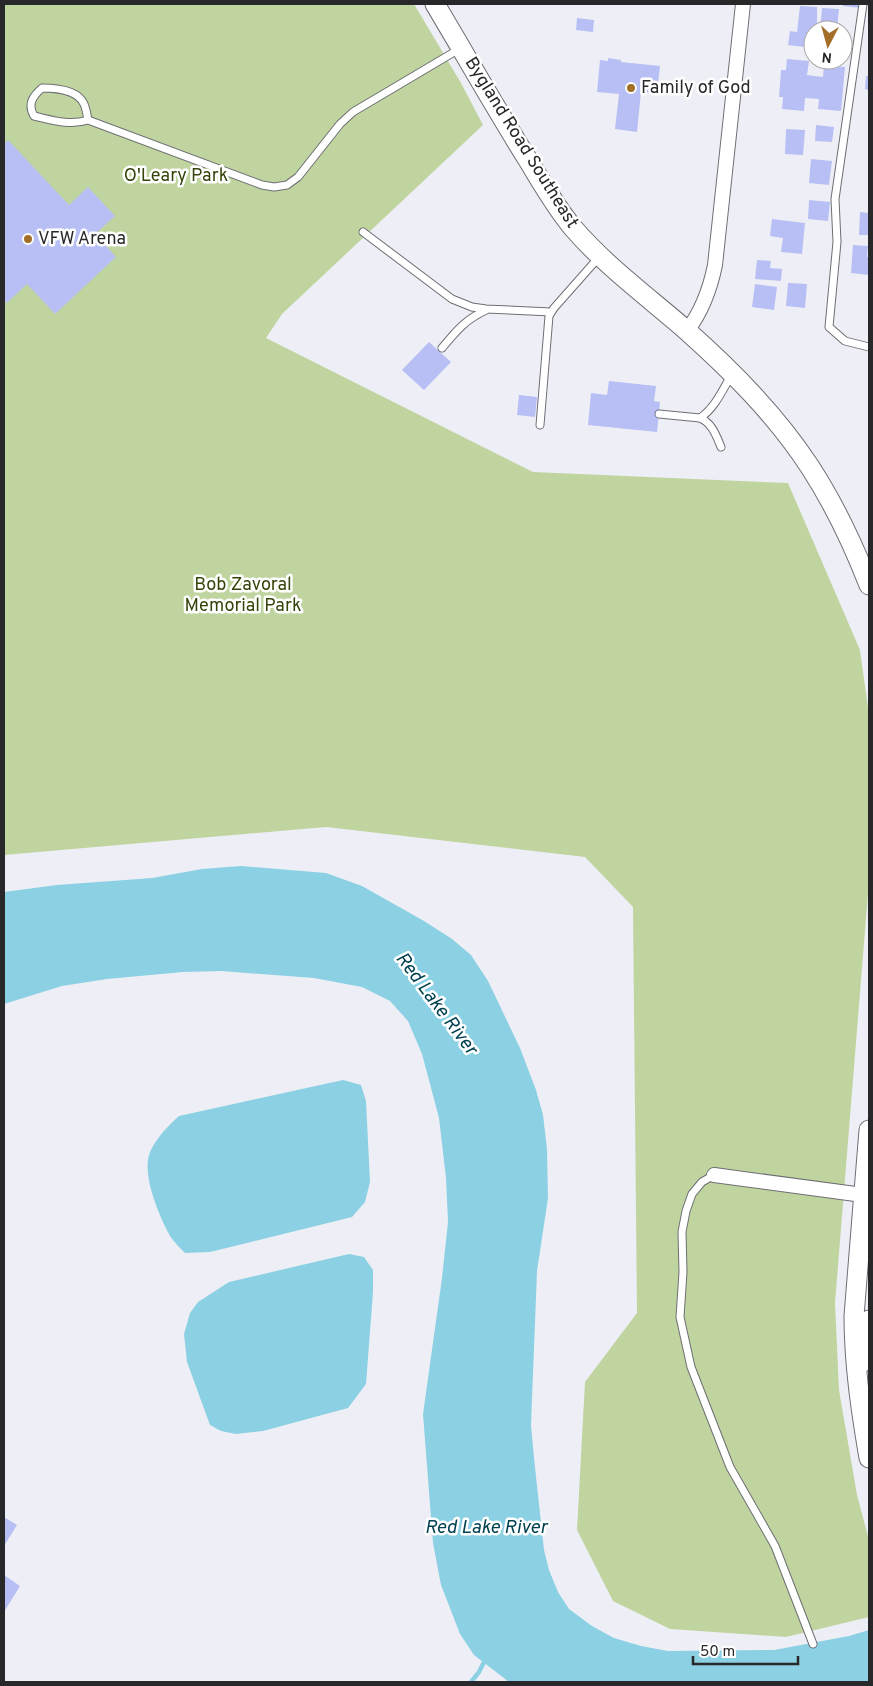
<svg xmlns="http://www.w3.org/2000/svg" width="873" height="1686" viewBox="0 0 873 1686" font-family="Overpass,sans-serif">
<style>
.green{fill:#c0d49f}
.water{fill:#8cd0e4}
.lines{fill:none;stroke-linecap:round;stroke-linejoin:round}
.stream{stroke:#8cd0e4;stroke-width:4.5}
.building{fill:#b8bff4}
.lane-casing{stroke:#6e6f74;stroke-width:9}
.street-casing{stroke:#6e6f74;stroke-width:16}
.secondary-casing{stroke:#6e6f74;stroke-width:21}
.lane{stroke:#fff;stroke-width:7}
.street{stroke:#fff;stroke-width:14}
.secondary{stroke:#fff;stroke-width:19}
.poi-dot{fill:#a36e27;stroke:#fff;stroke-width:2}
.labels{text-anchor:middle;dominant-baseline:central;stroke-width:5;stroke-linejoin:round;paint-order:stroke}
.poi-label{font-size:18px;fill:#28282a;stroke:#fff;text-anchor:start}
.street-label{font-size:18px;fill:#28282a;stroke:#fff}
.park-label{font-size:18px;fill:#34450a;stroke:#fff}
.water-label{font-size:19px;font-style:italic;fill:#004150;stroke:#fff}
</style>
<rect width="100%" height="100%" fill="#eeeff6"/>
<path class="green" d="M4 4H414L461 83 483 125 282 314 266 338 533 472 788 483 860 650 869 715V881L835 1303 839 1390 857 1495 869 1540V1617L786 1637 670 1629 613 1601 577 1530 585 1382 637 1313 633 907 585 857 326 827 4 855Z"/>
<g class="water">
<path d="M241 866 326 873 362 886 424 921 452 939 471 955 488 981 520 1048 536 1090 543 1115 547 1149 548 1198 537 1271 531 1425 534 1458 544 1550 549 1570 558 1592 569 1609 592 1626 614 1638 641 1646 668 1651 774 1650 849 1636 869 1630V1682H509L474 1655 460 1634 441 1585 433 1543 423 1414 442 1278 448 1222 446 1178 439 1118 422 1054 408 1021 390 1001 362 987 314 978 221 971 183 972 107 979 62 986 4 1004V892L57 885 152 878 202 869Z"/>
<path d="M343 1080 361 1085 366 1101 370 1182 365 1202 352 1217 210 1252 185 1253C180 1248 174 1242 170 1236 159 1216 141 1174 150 1152 157 1137 167 1127 179 1116Z"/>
<path d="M349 1254 364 1257 373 1270V1292L366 1384 348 1408 263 1431 236 1434 221 1431 210 1425 187 1362 184 1334 190 1313 198 1302 229 1282Z"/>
</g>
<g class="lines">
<path class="stream" d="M471 1682 479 1672 486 1658"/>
</g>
<g class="building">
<path d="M843 4H861V8L843 6Z"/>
<path d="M800 6 817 7V30H813V48L788 45 790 31 797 32Z"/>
<path d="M822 8 839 9 837 30H820Z"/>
<path d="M577 18 594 20 593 32 576 30Z"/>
<path d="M608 58 621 60V62L660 66 657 93 641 92 637 132 615 129 619 94 597 92 600 60 608 61Z"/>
<path d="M787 59 809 61 807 75 823 77 824 65 845 67 841 111 818 109 819 99 805 98 804 111 782 109 783 97H779L781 70H786Z"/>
<path d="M866 76H869V90L865 89Z"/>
<path d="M816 125 834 127 832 142 815 141Z"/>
<path d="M786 129 805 130 803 155 785 154Z"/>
<path d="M8 140 69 205 88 187 115 216 95 234 116 257 55 314 27 284 7 303 4 300V144Z"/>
<path d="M811 159 832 161 829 185 809 183Z"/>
<path d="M809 200 830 202 828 221 808 219Z"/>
<path d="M860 212 869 213V235H859Z"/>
<path d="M772 219 805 223 802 254 781 252 783 238 770 236Z"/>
<path d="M853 245 868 246 867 257H869V275L851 273Z"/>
<path d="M757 260 771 261 770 268 782 269 781 281 755 279Z"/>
<path d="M788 283 807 284 805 308 786 306Z"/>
<path d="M755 284 777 287 774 310 752 307Z"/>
<path d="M429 342 451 362 424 390 402 370Z"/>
<path d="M609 381 656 386 654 401 660 402 657 432 588 425 591 393 607 395Z"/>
<path d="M519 395 537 397 535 417 517 415Z"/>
<path d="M4 1517 17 1525 4 1546Z"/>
<path d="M4 1575 20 1586 4 1612Z"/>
</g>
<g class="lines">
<defs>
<g id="lane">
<path d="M863 4 835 199 837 242 829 327 845 341 869 347"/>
<path d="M88 120C87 115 86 108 84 104 78 90 55 88 42 88 33 96 27 104 34 116 52 120 70 126 88 120L262 185 274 187 287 185 298 177 340 124 353 112 461 48"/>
<path d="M363 232 452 299 472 307 486 309 551 312"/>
<path d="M442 348C457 330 465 320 486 310"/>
<path d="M659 414 700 418C712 423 716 435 721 447"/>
<path d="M700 418C715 408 723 389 732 374"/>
<path d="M540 425 549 316 554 308 600 256"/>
<path d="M714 1175 702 1182 692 1194 686 1211 682 1232 683 1272 680 1317 691 1367 730 1467 775 1546 813 1644"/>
</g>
<g id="street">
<path d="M687 331C702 311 710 290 715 265L743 4"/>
<path d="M714 1175 863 1195"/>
</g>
<g id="secondary">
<path d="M435 4C466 56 496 109 528 160 542 183 556 208 574 229 607 267 648 297 686 330 732 371 776 415 810 467 834 504 853 544 869 585"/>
<path d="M869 1130 854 1316C854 1364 861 1411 869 1458"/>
<path d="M863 1362 869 1320"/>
</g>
</defs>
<use href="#lane" class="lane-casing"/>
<use href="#street" class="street-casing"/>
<use href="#secondary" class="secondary-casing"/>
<use href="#lane" class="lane"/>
<use href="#street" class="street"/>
<use href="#secondary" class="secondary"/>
</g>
<g class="poi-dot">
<circle cx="631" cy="88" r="5"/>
<circle cx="28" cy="239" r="5"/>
</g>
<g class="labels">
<g class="poi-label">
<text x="641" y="88">Family of God</text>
<text x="38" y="239">VFW Arena</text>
</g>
<g class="street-label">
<text transform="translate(521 143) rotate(58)">Bygland Road Southeast</text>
</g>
<g class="park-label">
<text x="176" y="176">O'Leary Park</text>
<text x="243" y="585">Bob Zavoral<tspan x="243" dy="21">Memorial Park</tspan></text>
</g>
<g class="water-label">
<text transform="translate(436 1004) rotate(53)">Red Lake River</text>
<text x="486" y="1528">Red Lake River</text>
</g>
</g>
<rect width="873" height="1686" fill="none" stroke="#28282a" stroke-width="10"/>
<g transform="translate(828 45) rotate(186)"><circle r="24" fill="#ffffff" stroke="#a9a9aa"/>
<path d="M0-4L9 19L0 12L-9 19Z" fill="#a36e27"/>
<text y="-8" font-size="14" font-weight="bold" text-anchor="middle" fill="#28282a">N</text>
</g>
<path d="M693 1656v8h105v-8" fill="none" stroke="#28282a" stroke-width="2.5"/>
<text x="700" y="1656" font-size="15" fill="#28282a" stroke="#ffffff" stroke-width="4" paint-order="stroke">50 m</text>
</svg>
